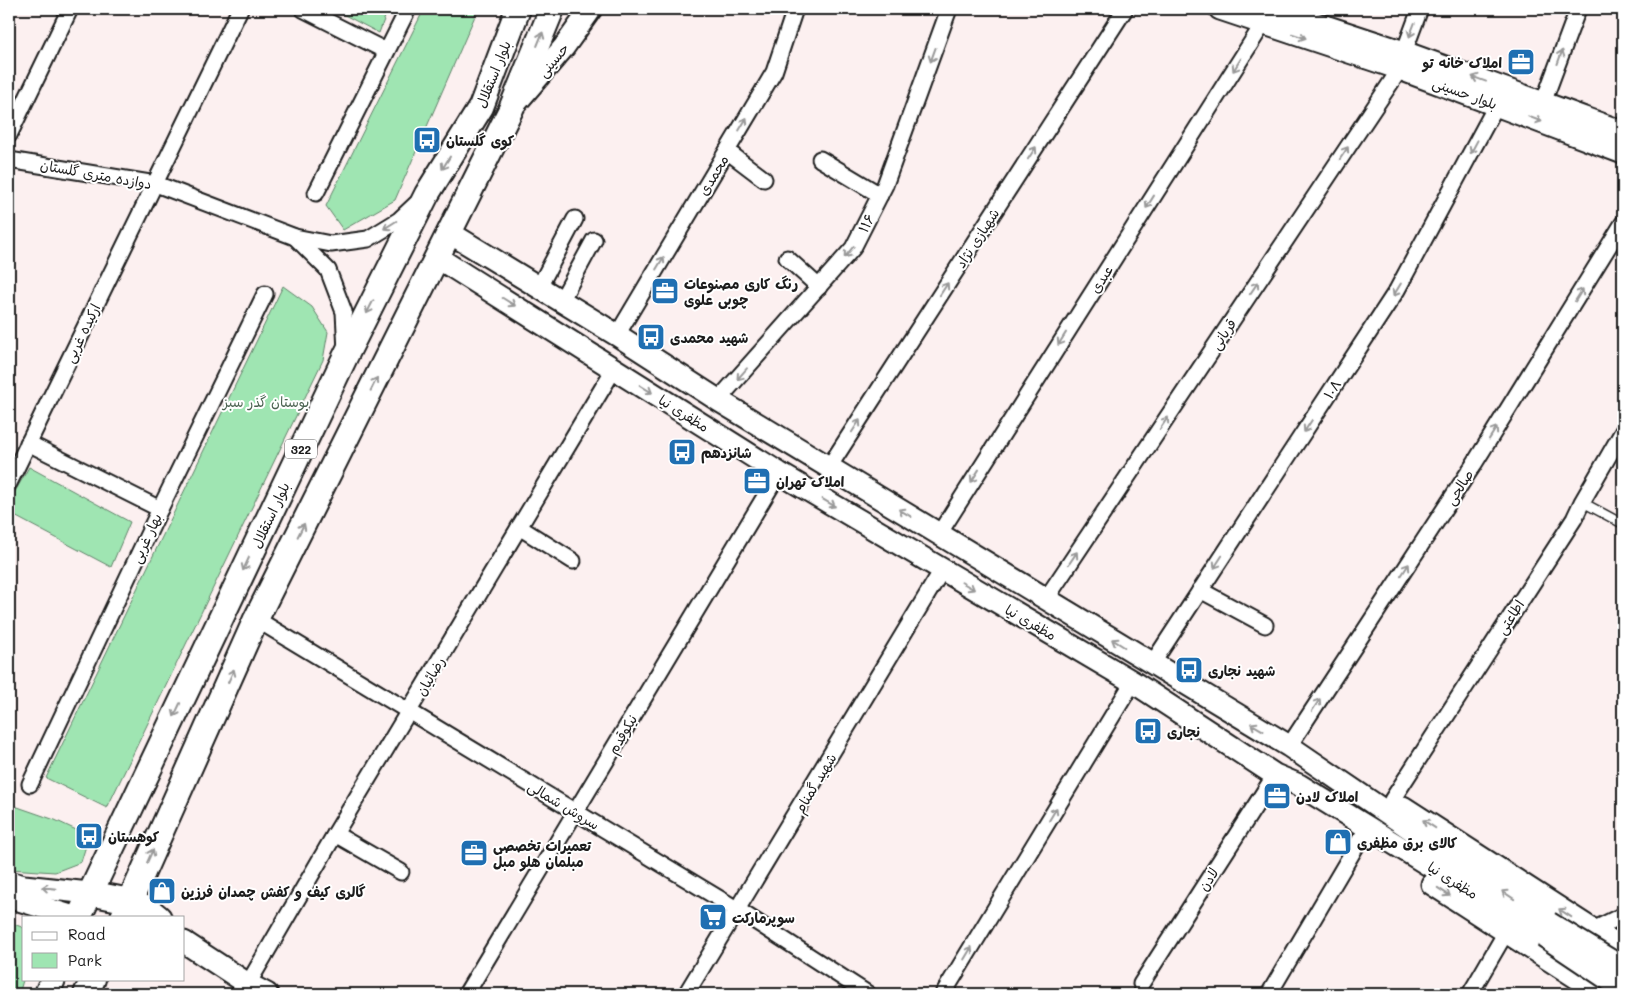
<svg xmlns="http://www.w3.org/2000/svg" width="1632" height="1003" viewBox="0 0 1632 1003" font-family="Mali,'Playpen Sans Arabic',sans-serif">
<style>
.green{fill:#9fe5b2;stroke:#5e8067}
.lines{fill:none;stroke-linecap:round;stroke-linejoin:round}
.lane-casing{stroke:#1c1c1c;stroke-width:11}
.street-casing{stroke:#1c1c1c;stroke-width:19}
.secondary-casing{stroke:#1c1c1c;stroke-width:25}
.primary-casing{stroke:#1c1c1c;stroke-width:28}
.lane{stroke:#fff;stroke-width:8}
.street{stroke:#fff;stroke-width:15}
.secondary{stroke:#fff;stroke-width:21}
.primary{stroke:#fff;stroke-width:24}
.secondary-bridge-casing{stroke:#1c1c1c;stroke-width:25;stroke-linecap:butt}
.secondary-bridge{stroke:#fff;stroke-width:21}
.oneway{stroke:#999}
.labels{text-anchor:middle;dominant-baseline:central;stroke-width:4;stroke-linejoin:round;paint-order:stroke}
.shield{fill:#fff;stroke:#606060;stroke-width:1}
.shield-label{font-size:12px;font-weight:bold;fill:#1c1c1c}
.street-label{font-size:14px;fill:#1c1c1c;stroke:#fff}
.poi-label{font-size:14px;font-weight:bold;fill:#1c1c1c;stroke:#fff;text-anchor:start}
.park-label{font-size:14px;fill:#4a6250;stroke:#fff}
</style>
<rect width="100%" height="100%" fill="#fcf0f0"/>
<filter id="ink" filterUnits="userSpaceOnUse"><feTurbulence type="fractalNoise" baseFrequency=".02" numOctaves="2"/><feDisplacementMap in="SourceGraphic" scale="10" xChannelSelector="R" yChannelSelector="G"/><feConvolveMatrix kernelMatrix="1 2 1 2 8 2 1 2 1" color-interpolation-filters="sRGB"/></filter>
<g filter="url(#ink)">
<g class="green">
<path d="M333 9H388L379 33Z"/>
<path d="M424 9H478L395 200 343 230 326 206Z"/>
<path d="M283 286 312 307 328 332 323 360 107 808 46 778Z"/>
<path d="M29 467 130 522 111 567 9 513V502Z"/>
<path d="M9 804 55 820 89 836 81 862 55 872 9 869Z"/>
<path d="M9 922 24 928V977L19 994H9Z"/>
</g>
<g class="lines">
<defs>
<path id="lane" d="M1582 502 1623 524"/>
<g id="street">
<path d="M303 9 386 51"/>
<path d="M1404 52 1420 9"/>
<path d="M1543 103 1578 9"/>
<path d="M9 135 70 9"/>
<path d="M727 151 764 179"/>
<path d="M820 159 880 195"/>
<path d="M9 160 156 184 295 237 331 244 368 239 399 220 416 204"/>
<path d="M316 193 408 9"/>
<path d="M295 237 328 270 344 312 346 351"/>
<path d="M787 258 819 287"/>
<path d="M539 287 575 219"/>
<path d="M561 301 594 240"/>
<path d="M617 335 774 72 795 9"/>
<path d="M718 400 853 248 885 185 949 9"/>
<path d="M28 443 160 509"/>
<path d="M829 467 1125 9"/>
<path d="M9 483 240 9"/>
<path d="M519 527 573 561"/>
<path d="M939 534 1263 24"/>
<path d="M1200 590 1265 625"/>
<path d="M1046 599 1400 69"/>
<path d="M256 619 738 910 868 994"/>
<path d="M1152 664 1397 290 1497 104"/>
<path d="M1289 746 1474 464 1623 223"/>
<path d="M30 784 160 509 265 294"/>
<path d="M1392 800 1574 519 1582 502 1623 431"/>
<path d="M335 834 401 872"/>
<path d="M1593 930 1623 915"/>
<path d="M248 984 335 834 614 369"/>
<path d="M1141 984 1275 775"/>
<path d="M466 994 779 473"/>
<path d="M686 994 942 570"/>
<path d="M943 994 1133 682"/>
<path d="M1269 994 1361 838"/>
<path d="M1470 994 1506 932"/>
</g>
<g id="secondary">
<path d="M1220 9 1400 69 1623 153"/>
<path d="M1273 9 1404 52 1623 132"/>
<path d="M516 103 564 47 591 9"/>
<path d="M450 233 617 335 718 400 1289 746 1549 923"/>
<path d="M438 258 779 473 1133 682 1275 775 1299 785 1544 936"/>
<path d="M1403 807 1593 930 1613 942 1623 940"/>
<path d="M9 882 24 886 89 893"/>
<path d="M1432 884 1602 994"/>
<path d="M9 897 74 917"/>
<path d="M130 901 149 908 160 917"/>
<path d="M184 942 248 984 267 994"/>
</g>
<g id="primary">
<path d="M89 893 130 901"/>
<path d="M79 917 346 355 427 194 481 107 518 9"/>
<path d="M123 917 256 619 511 109 552 9"/>
<path d="M47 994 53 979"/>
<path d="M86 994 93 979"/>
</g>
</defs>
<use href="#lane" class="lane-casing"/>
<use href="#street" class="street-casing"/>
<use href="#secondary" class="secondary-casing"/>
<use href="#primary" class="primary-casing"/>
<use href="#lane" class="lane"/>
<use href="#street" class="street"/>
<use href="#secondary" class="secondary"/>
<use href="#primary" class="primary"/>
<defs>
<g id="secondary-bridge">
<path d="M1549 923 1623 968"/>
<path d="M1544 936 1623 989"/>
</g>
</defs>
<use href="#secondary-bridge" class="secondary-bridge-casing"/>
<use href="#secondary-bridge" class="secondary-bridge"/>
</g>
<defs><path id="oneway-shaft" d="M-6 0H5M1.5-3L5.5 0L1.5 3" fill="none" stroke-width="1.6" stroke-linecap="round" stroke-linejoin="round" transform="scale(1.25)"/></defs>
<g class="oneway">
<use href="#oneway-shaft" transform="translate(1412 30) rotate(111)"/>
<use href="#oneway-shaft" transform="translate(1299 36) rotate(18)"/>
<use href="#oneway-shaft" transform="translate(540 39) rotate(-68)"/>
<use href="#oneway-shaft" transform="translate(933 55) rotate(110)"/>
<use href="#oneway-shaft" transform="translate(1560 57) rotate(-70)"/>
<use href="#oneway-shaft" transform="translate(1237 65) rotate(122)"/>
<use href="#oneway-shaft" transform="translate(1479 79) rotate(-160)"/>
<use href="#oneway-shaft" transform="translate(1535 119) rotate(21)"/>
<use href="#oneway-shaft" transform="translate(743 124) rotate(-59)"/>
<use href="#oneway-shaft" transform="translate(1474 147) rotate(118)"/>
<use href="#oneway-shaft" transform="translate(1032 153) rotate(-57)"/>
<use href="#oneway-shaft" transform="translate(1344 153) rotate(-56)"/>
<use href="#oneway-shaft" transform="translate(446 163) rotate(122)"/>
<use href="#oneway-shaft" transform="translate(1150 202) rotate(122)"/>
<use href="#oneway-shaft" transform="translate(390 225) rotate(148)"/>
<use href="#oneway-shaft" transform="translate(849 252) rotate(129)"/>
<use href="#oneway-shaft" transform="translate(660 263) rotate(-59)"/>
<use href="#oneway-shaft" transform="translate(1254 288) rotate(-56)"/>
<use href="#oneway-shaft" transform="translate(944 289) rotate(-57)"/>
<use href="#oneway-shaft" transform="translate(1397 290) rotate(121)"/>
<use href="#oneway-shaft" transform="translate(1579 295) rotate(-58)"/>
<use href="#oneway-shaft" transform="translate(509 302) rotate(32)"/>
<use href="#oneway-shaft" transform="translate(370 307) rotate(117)"/>
<use href="#oneway-shaft" transform="translate(1062 339) rotate(122)"/>
<use href="#oneway-shaft" transform="translate(742 374) rotate(131)"/>
<use href="#oneway-shaft" transform="translate(374 384) rotate(-63)"/>
<use href="#oneway-shaft" transform="translate(646 389) rotate(32)"/>
<use href="#oneway-shaft" transform="translate(1164 423) rotate(-56)"/>
<use href="#oneway-shaft" transform="translate(856 426) rotate(-57)"/>
<use href="#oneway-shaft" transform="translate(1308 426) rotate(123)"/>
<use href="#oneway-shaft" transform="translate(1493 433) rotate(-58)"/>
<use href="#oneway-shaft" transform="translate(975 476) rotate(122)"/>
<use href="#oneway-shaft" transform="translate(829 503) rotate(31)"/>
<use href="#oneway-shaft" transform="translate(905 513) rotate(-149)"/>
<use href="#oneway-shaft" transform="translate(301 530) rotate(-63)"/>
<use href="#oneway-shaft" transform="translate(1073 558) rotate(-56)"/>
<use href="#oneway-shaft" transform="translate(1218 562) rotate(123)"/>
<use href="#oneway-shaft" transform="translate(246 564) rotate(115)"/>
<use href="#oneway-shaft" transform="translate(1405 570) rotate(-57)"/>
<use href="#oneway-shaft" transform="translate(968 586) rotate(30)"/>
<use href="#oneway-shaft" transform="translate(1118 643) rotate(-148)"/>
<use href="#oneway-shaft" transform="translate(231 676) rotate(-66)"/>
<use href="#oneway-shaft" transform="translate(1316 705) rotate(-57)"/>
<use href="#oneway-shaft" transform="translate(177 710) rotate(115)"/>
<use href="#oneway-shaft" transform="translate(1257 727) rotate(-149)"/>
<use href="#oneway-shaft" transform="translate(1053 814) rotate(-59)"/>
<use href="#oneway-shaft" transform="translate(1429 824) rotate(-147)"/>
<use href="#oneway-shaft" transform="translate(150 856) rotate(-66)"/>
<use href="#oneway-shaft" transform="translate(49 888) rotate(-174)"/>
<use href="#oneway-shaft" transform="translate(1444 892) rotate(33)"/>
<use href="#oneway-shaft" transform="translate(1508 895) rotate(-146)"/>
<use href="#oneway-shaft" transform="translate(1565 913) rotate(-147)"/>
<use href="#oneway-shaft" transform="translate(968 953) rotate(-59)"/>
</g>
</g>
<defs>
<symbol id="office-square" viewBox="-11 -11 22 22"><rect x="-9" y="-9" width="18" height="18" rx="4" fill="#1f6fb2" stroke="#fff"/><path d="M-6-3h4V-5.5h4V-3h4V5H-6ZM-1-4.5V-3h2v-1.5ZM-6 0V1H6V0Z" fill="#fff"/></symbol>
<symbol id="bus-square" viewBox="-11 -11 22 22"><rect x="-9" y="-9" width="18" height="18" rx="4" fill="#1f6fb2" stroke="#fff"/><path d="M-5-6H5V4H4V6H2V4H-2V6H-4V4H-5ZM-3.5-4V0h7V-4ZM-3.5 1.2v1.5H-2V1.2ZM2 1.2v1.5H3.5V1.2Z" fill="#fff"/></symbol>
<symbol id="shop-square" viewBox="-11 -11 22 22"><rect x="-9" y="-9" width="18" height="18" rx="4" fill="#1f6fb2" stroke="#fff"/><path d="M-5-2.5h2.3a2.7 3.5 0 0 1 5.4 0H5L5.5 6h-11ZM-1.5-2.5h3a1.5 2.3 0 0 0-3 0Z" fill="#fff"/></symbol>
<symbol id="supermarket-square" viewBox="-11 -11 22 22"><rect x="-9" y="-9" width="18" height="18" rx="4" fill="#1f6fb2" stroke="#fff"/><path d="M-6-5.5h2.5l.6 2H6L4.5 2H-2.5L-4.4-4H-6ZM-1.5 3.2a1.3 1.3 0 1 0 .1 0ZM3 3.2a1.3 1.3 0 1 0 .1 0Z" fill="#fff"/></symbol>
</defs>
<g fill-rule="evenodd">
<use href="#office-square" x="1505" y="46" width="32" height="32"/>
<use href="#bus-square" x="411" y="124" width="32" height="32"/>
<use href="#office-square" x="649" y="275" width="32" height="32"/>
<use href="#bus-square" x="635" y="321" width="32" height="32"/>
<use href="#bus-square" x="666" y="436" width="32" height="32"/>
<use href="#office-square" x="741" y="465" width="32" height="32"/>
<use href="#bus-square" x="1173" y="654" width="32" height="32"/>
<use href="#bus-square" x="1132" y="715" width="32" height="32"/>
<use href="#office-square" x="1261" y="780" width="32" height="32"/>
<use href="#bus-square" x="73" y="820" width="32" height="32"/>
<use href="#shop-square" x="1322" y="826" width="32" height="32"/>
<use href="#office-square" x="458" y="837" width="32" height="32"/>
<use href="#shop-square" x="146" y="875" width="32" height="32"/>
<use href="#supermarket-square" x="697" y="901" width="32" height="32"/>
</g>
<g class="labels">
<rect class="shield" x="285" y="439.5" width="32" height="19" rx="4"/>
<g class="shield-label">
<text x="301" y="449">322</text>
</g>
<g class="street-label">
<text transform="translate(553 60) rotate(-50)">حسینی</text>
<text transform="translate(493 74) rotate(-68)">بلوار استقلال</text>
<text transform="translate(1465 93) rotate(20)">بلوار حسینی</text>
<text transform="translate(96 174) rotate(10)">دوازده متری گلستان</text>
<text transform="translate(713 175) rotate(-59)">محمدی</text>
<text transform="translate(866 223) rotate(-63)">۱۱۶</text>
<text transform="translate(977 238) rotate(-57)">شهبازی نژاد</text>
<text transform="translate(1101 279) rotate(-58)">عبدی</text>
<text transform="translate(82 333) rotate(-64)">ارکیده غربی</text>
<text transform="translate(1223 334) rotate(-56)">قربانی</text>
<text transform="translate(1332 389) rotate(-57)">۱۰۸</text>
<text transform="translate(684 413) rotate(32)">مظفری نیا</text>
<text transform="translate(1459 487) rotate(-57)">صالحی</text>
<text transform="translate(270 515) rotate(-65)">بلوار استقلال</text>
<text transform="translate(146 538) rotate(-65)">بهار غربی</text>
<text transform="translate(1510 617) rotate(-57)">اطاعتی</text>
<text transform="translate(1031 622) rotate(30)">مظفری نیا</text>
<text transform="translate(430 676) rotate(-59)">رضائیان</text>
<text transform="translate(622 734) rotate(-59)">نیکوقدم</text>
<text transform="translate(815 783) rotate(-59)">شهید گمنام</text>
<text transform="translate(564 805) rotate(31)">سروش شمالی</text>
<text transform="translate(1208 879) rotate(-57)">لادن</text>
<text transform="translate(1453 880) rotate(32)">مظفری نیا</text>
</g>
<g class="poi-label">
<text x="1502" y="62" text-anchor="end">املاک خانه تو</text>
<text x="446" y="140">کوی گلستان</text>
<text x="684" y="283">رنگ کاری مصنوعات<tspan x="684" dy="16">چوبی علوی</tspan></text>
<text x="670" y="337">شهید محمدی</text>
<text x="701" y="452">شانزدهم</text>
<text x="776" y="481">املاک تهران</text>
<text x="1208" y="670">شهید نجاری</text>
<text x="1167" y="731">نجاری</text>
<text x="1296" y="796">املاک لادن</text>
<text x="108" y="836">کوهستان</text>
<text x="1357" y="842">کالای برق مظفری</text>
<text x="493" y="845">تعمیرات تخصصی<tspan x="493" dy="16">مبلمان هلو مبل</tspan></text>
<text x="181" y="891">گالری کیف و کفش چمدان فرزین</text>
<text x="732" y="917">سوپرمارکت</text>
</g>
<g class="park-label">
<text x="266" y="401">بوستان گذر سبز</text>
</g>
</g>
<rect width="1632" height="1003" fill="none" stroke="#fff" stroke-width="30"/>
<rect x="15" y="15" width="1602" height="973" fill="none" stroke="#1c1c1c" stroke-width="2" filter="url(#ink)"/>
<rect x="22" y="916" width="162" height="65" fill="#ffffff" stroke="#a4a4a4"/>
<rect x="32" y="932" width="25" height="8" fill="#ffffff" stroke="#a4a4a4"/>
<text x="68" y="940" font-size="15" fill="#1c1c1c">Road</text>
<rect x="32" y="953" width="25" height="15" fill="#9fe5b2" stroke="#a4a4a4"/>
<text x="68" y="966" font-size="15" fill="#1c1c1c">Park</text>
</svg>
